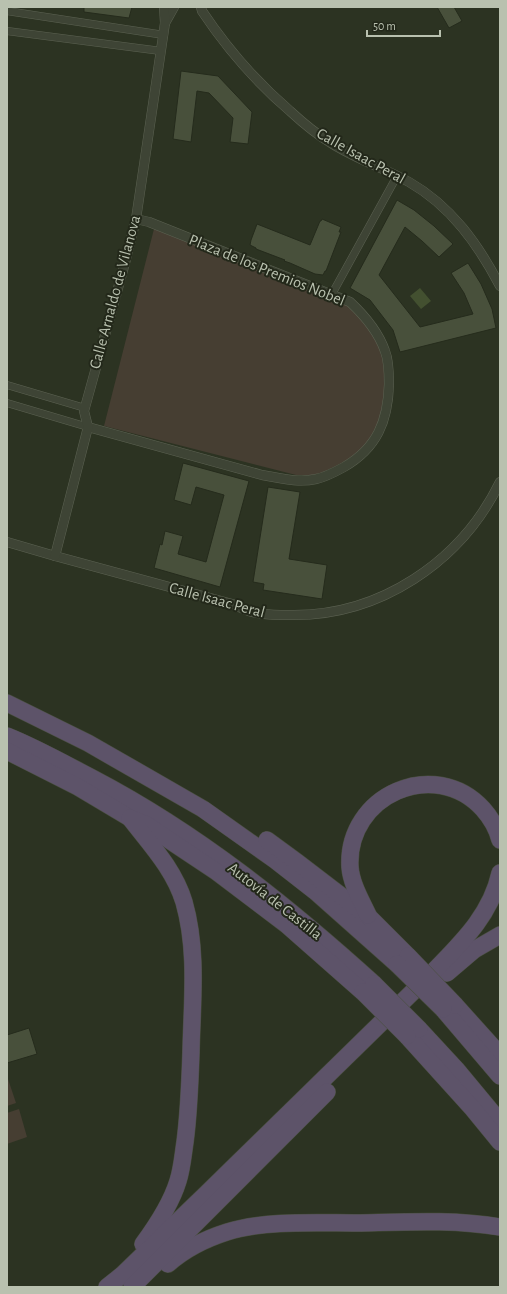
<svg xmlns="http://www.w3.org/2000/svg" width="507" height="1294" viewBox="0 0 507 1294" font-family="'Alegreya Sans',sans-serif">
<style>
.green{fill:#463e32}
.water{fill:#435030}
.building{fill:#48503b;stroke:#252b1c}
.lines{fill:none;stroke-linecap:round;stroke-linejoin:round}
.pedestrian-casing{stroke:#5c6252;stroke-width:8}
.minor-casing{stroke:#5c6252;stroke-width:10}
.motorway-casing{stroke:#494f3f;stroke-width:18}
.pedestrian{stroke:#3e4435;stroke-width:7}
.minor{stroke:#3e4435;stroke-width:9}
.motorway{stroke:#5d5369;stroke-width:17}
.motorway-bridge-casing{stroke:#494f3f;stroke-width:18;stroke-linecap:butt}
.motorway-bridge{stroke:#5d5369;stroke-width:17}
.labels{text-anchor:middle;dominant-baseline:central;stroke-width:4;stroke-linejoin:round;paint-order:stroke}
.street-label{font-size:16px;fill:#b9c1af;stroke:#23281a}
</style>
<rect width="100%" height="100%" fill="#2c3322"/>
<g class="green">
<path d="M155 225 347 305C361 318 374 332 381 351 385 360 385 372 385 381 385 393 385 407 381 418 378 427 373 437 367 445 357 455 328 472 314 475 308 476 301 475 296 475L104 426Z"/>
<path d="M7 1076 16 1103 7 1106Z"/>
<path d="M19 1109 27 1137 7 1144V1113Z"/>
</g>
<path class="water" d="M420 288 431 301 421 309 410 296Z"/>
<g class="building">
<path d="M84 7H132L129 18 84 12Z"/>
<path d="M437 7H454L462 21 449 28Z"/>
<path d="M181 71 218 76 252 112 248 144 230 142 233 118 209 93 197 91 191 142 173 139Z"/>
<path d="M397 200 414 210 434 226 453 244 439 257 422 241 405 227 379 275 420 327 473 314 464 293 451 273 468 263 481 284 492 309 496 328 400 352 393 330 370 300 350 288Z"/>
<path d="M322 219 341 227 339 232H341L326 271H325L323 275 315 274 290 263 284 261 285 260 256 249V248L250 245 251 240 257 224 310 245 320 221H321Z"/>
<path d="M183 463 249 481 220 587 154 568 160 544 162 545 165 531 183 536 178 554 206 562 224 495 196 487 191 505 174 500Z"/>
<path d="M268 487 300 492 289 559 327 565 322 599 263 590 264 584 253 582Z"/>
<path d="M29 1028 37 1054 7 1063V1035Z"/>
</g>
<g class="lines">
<defs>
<g id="pedestrian">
<path d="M7 11 164 35"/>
<path d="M7 31 161 51"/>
<path d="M332 294 397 176"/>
<path d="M7 385 85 408"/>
<path d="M7 403 88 427"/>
</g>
<g id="minor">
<path d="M201 7 202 11C228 50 255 81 290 111 303 123 316 134 331 143 356 159 384 168 409 182 451 206 478 244 500 286"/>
<path d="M165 23 174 7"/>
<path d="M88 427 262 475C280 478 298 483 316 479 326 477 335 472 344 467 377 448 388 421 389 384 389 373 389 361 385 351 378 331 365 316 350 302L149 222 136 219"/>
<path d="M7 542 55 556 236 605C251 615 272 615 289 615 379 617 461 562 500 482"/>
<path d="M55 556 88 427 84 411 125 263 136 219 165 23 164 7"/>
</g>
<g id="motorway">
<path d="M7 703 88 743 203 809 275 860 316 892 397 964"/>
<path d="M7 736C37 748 65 764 94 779 197 833 288 906 374 984"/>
<path d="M7 751 78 787 130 818 147 825 172 842 217 872 287 925 363 992"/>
<path d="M130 818C150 844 174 869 184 902 198 951 192 1002 191 1052 190 1082 189 1112 185 1142 183 1155 182 1169 178 1181 171 1204 157 1225 143 1244"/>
<path d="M267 840 297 862 370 918 408 956"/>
<path d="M368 915C361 900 351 883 350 867 346 795 435 756 483 809 491 818 497 828 500 840"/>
<path d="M447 973 474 950 500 935"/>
<path d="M455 1005 500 1055"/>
<path d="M443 1009 500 1076"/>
<path d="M419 1029 456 1069 500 1122"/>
<path d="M407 1036 473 1109 500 1142"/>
<path d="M168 1264C185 1249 205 1239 227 1232 264 1220 317 1223 357 1223 404 1222 453 1219 500 1227"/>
<path d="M107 1287 122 1275 205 1195 432 973C461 943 491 915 500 873"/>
<path d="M132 1287 327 1092"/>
</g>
</defs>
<use href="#pedestrian" class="pedestrian-casing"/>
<use href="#minor" class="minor-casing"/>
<use href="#motorway" class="motorway-casing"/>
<use href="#pedestrian" class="pedestrian"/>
<use href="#minor" class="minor"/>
<use href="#motorway" class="motorway"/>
<defs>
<g id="motorway-bridge">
<path d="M408 956 455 1005"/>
<path d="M397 964 443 1009"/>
<path d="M374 984 419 1029"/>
<path d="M363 992 407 1036"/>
</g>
</defs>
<use href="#motorway-bridge" class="motorway-bridge-casing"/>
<use href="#motorway-bridge" class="motorway-bridge"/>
</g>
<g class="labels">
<g class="street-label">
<text transform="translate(361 156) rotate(29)">Calle Isaac Peral</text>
<text transform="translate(267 270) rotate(22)">Plaza de los Premios Nobel</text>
<text transform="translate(115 292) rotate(-75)">Calle Arnaldo de Vilanova</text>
<text transform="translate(217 600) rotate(15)">Calle Isaac Peral</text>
<text transform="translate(275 901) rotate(38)">Autovía de Castilla</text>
</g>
</g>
<rect width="507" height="1294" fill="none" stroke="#b9c1af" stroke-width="16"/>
<path d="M367 30v6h73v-6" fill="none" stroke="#b9c1af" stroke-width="2"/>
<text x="373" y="30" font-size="12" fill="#b9c1af" stroke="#23281a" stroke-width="3" paint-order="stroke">50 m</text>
</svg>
